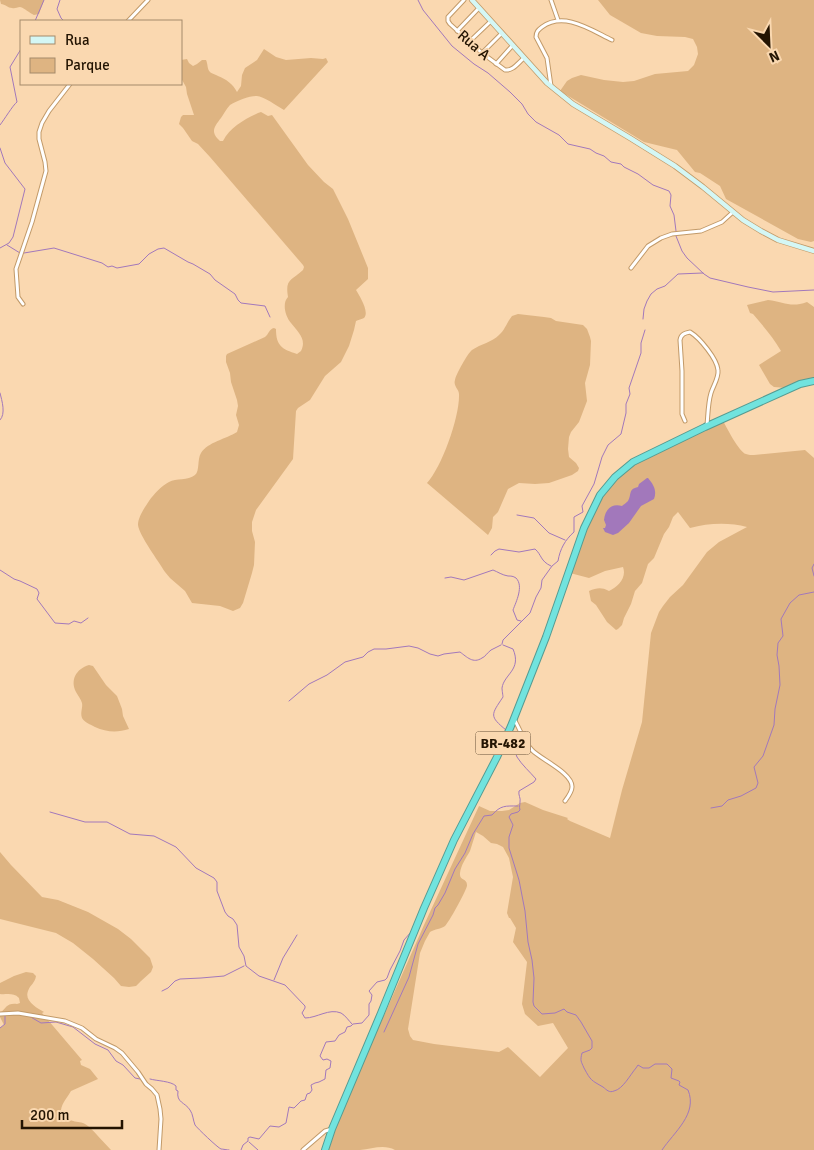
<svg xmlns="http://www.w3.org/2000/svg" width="814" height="1150" viewBox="0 0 814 1150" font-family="Signika,sans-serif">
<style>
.green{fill:#deb482;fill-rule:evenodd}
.water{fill:#a278bb}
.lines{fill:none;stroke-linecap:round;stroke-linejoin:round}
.stream{stroke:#a278bb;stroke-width:1}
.street-casing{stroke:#c29a69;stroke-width:5}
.secondary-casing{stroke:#c29a69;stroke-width:6}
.highway-casing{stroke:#569b91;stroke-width:8}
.street{stroke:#fff;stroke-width:3}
.secondary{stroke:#d4f7f5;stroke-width:4.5}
.highway{stroke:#71e3de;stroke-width:6}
.labels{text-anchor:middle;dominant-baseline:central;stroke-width:4;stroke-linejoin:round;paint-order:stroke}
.shield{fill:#fad8b0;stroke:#644f36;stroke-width:1}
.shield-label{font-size:14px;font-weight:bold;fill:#231402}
.street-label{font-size:15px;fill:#231402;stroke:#fad8b0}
</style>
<rect width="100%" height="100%" fill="#fad8b0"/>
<g class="green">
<path d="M0 0H44L39 14 34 15C29 13 25 8 20 7 17 7 15 9 12 8 8 8 5 4 1 4Z"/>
<path d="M598 0H814V241L811 242 798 239 726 199 720 186 700 173 695 172 677 150 644 142 560 91 567 81 572 78 581 75 604 80 623 82 634 81 655 74 688 71 694 65 698 54 697 47 693 39 685 37 657 36 641 33 610 15Z"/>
<path d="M264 49 276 57 286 60 311 58 323 59 326 58 328 62 284 110C277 106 262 95 256 96 249 96 236 101 230 105 226 109 224 114 221 118 214 127 210 132 220 141H223C230 127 245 119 258 113L261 112 268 116 272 115 308 165 324 182 333 189 348 219 368 268V279L356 290C359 295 370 312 364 318 362 319 358 320 356 321L354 330 349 346 341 362 325 376 310 400 298 408 296 411 293 459 256 510 252 522V531L255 542 254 565 252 573 243 603 240 608 233 611 220 606 192 603 185 591 170 578 165 572C159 562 139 535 138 525 138 517 145 507 149 501 154 494 161 486 169 482 176 478 188 481 195 475 200 471 197 459 201 453 208 442 226 439 237 432L239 425 236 415 238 406 237 400 231 382 230 373 226 362V356L227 354 265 337C269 334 269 329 274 328L276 329C276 346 282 349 297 354L301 351C307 339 298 332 291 323 285 316 282 303 288 297 285 279 291 281 303 270L304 267 303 265 210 157 198 144 192 141 183 128 179 124 181 117 183 115H194L187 94 186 87 181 78V60L187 59 189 63 193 66 197 64 202 60H206C208 64 207 69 210 72 211 73 216 75 218 76 226 79 233 84 237 92L241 86 242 75 245 68 257 60Z"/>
<path d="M768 300C784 302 791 308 807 302L814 307V378L801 381 791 384 786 388 774 387 770 384 759 365 781 351C773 337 763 326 753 314L750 313 747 305Z"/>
<path d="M518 314 544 317 551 318 556 321 583 325 587 329 590 337 591 341 590 365 585 383 587 401 579 422 571 432 569 437 568 449 569 457 576 463 579 468 578 471 572 475 549 483 535 484 519 483 508 489 498 512 493 517 492 528 488 535 427 483C442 467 460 416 459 394 459 389 453 386 455 380 456 374 468 353 472 350 481 344 492 342 499 335 505 330 507 322 512 316Z"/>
<path d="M723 421C727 428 739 452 746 454 748 455 752 455 754 455L805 450 814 458V1150H395C384 1144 372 1149 360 1150 349 1150 338 1150 327 1150L340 1113 378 1029 424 925 479 806 490 811H502L509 810 520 803 525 802 543 810 568 818 567 819 570 821 610 838 622 790 642 722 651 633 659 612 663 606 670 597 683 585 707 552 719 542 747 527C729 522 708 523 690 528L678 512 673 517 669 527 664 534 654 558 648 564 642 583 635 591 631 604 624 618 622 625 618 629 616 630 607 622 596 605 591 601 589 591C597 588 601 587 609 591 618 587 627 578 623 567L605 571 589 578 570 573 593 512 605 491 616 479 637 463ZM476 832 483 836 491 843 497 844 503 847 509 858 513 877 507 913 509 918H510L516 928 513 942 527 962 522 1004 525 1014 538 1026 553 1023 568 1048 540 1077 508 1047 499 1052 434 1044 413 1040 410 1036 408 1029 420 953 425 941 430 932C435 929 441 929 445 926 448 924 468 888 467 885 467 878 459 881 460 873 461 865 466 858 470 851 472 845 474 838 476 832Z"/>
<path d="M89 665 93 666 106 685 117 696 122 709 123 716 129 729C117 733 106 732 95 727 90 724 85 723 82 718 80 712 83 708 82 703 81 699 78 696 76 692 70 680 76 669 89 665Z"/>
<path d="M0 852 11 865 42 897 58 900 88 912 118 929 131 939 150 958 153 967 151 972 141 981 136 986 129 987 121 986 114 978 93 959 73 943 56 933 0 919Z"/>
<path d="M26 972 33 973 36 976C35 983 30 985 28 991 24 1001 37 1008 44 1012L42 1013 82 1060 80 1061 81 1065 90 1069 98 1079 71 1091C67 1098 62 1103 61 1110 71 1127 79 1118 88 1126 96 1133 103 1142 111 1150H0V1028L4 1025 0 1017V1013C7 1008 6 1003 17 1004L20 1003 19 998C13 992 6 995 0 994V983L14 976Z"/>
</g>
<path class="water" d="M647 478H648C654 485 657 491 654 499L641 506 629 523 618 533 613 535 605 532 603 528H605L606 525 604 520C605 510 611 503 622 506 623 505 626 503 628 501 632 494 628 489 638 487L639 484Z"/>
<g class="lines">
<g class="stream">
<path d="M60 0 57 9 61 18 64 21"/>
<path d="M418 0 423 10 452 46 474 64 488 73 510 92 522 104 528 114 536 122 559 135 568 144 590 149 596 153 604 156 611 162 621 164 624 167 638 174 653 185 669 191 671 195 670 206 674 215 676 231"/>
<path d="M35 21 44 0"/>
<path d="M0 125C4 120 13 105 17 102L10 67 21 49"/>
<path d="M0 148 5 163 25 189 13 237 9 243 0 248"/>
<path d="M676 236 682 251 687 258 704 274 710 278 748 287 773 292 814 290"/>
<path d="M7 245 20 253"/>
<path d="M24 253 54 248 102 263 108 267 112 266 117 268 139 264 149 254 158 249 164 248 188 262 193 264 210 274 215 280 235 294 238 300 241 303 265 306 270 317"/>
<path d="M643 319 644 309 647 301 651 294 657 289 665 286 678 274 703 273"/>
<path d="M0 393C2 401 6 414 0 420"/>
<path d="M517 515 534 518 549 533 565 540"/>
<path d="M491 555 495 551 499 549 519 552 535 549C542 555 540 561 551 566"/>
<path d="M814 564 812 568 814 576"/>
<path d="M0 570 14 579 20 581 37 589 39 593 37 599 55 623 69 624 74 621 81 623 88 618"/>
<path d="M445 578 451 577 464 580 493 570C498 572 502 575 508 576 511 576 513 576 516 578 524 586 516 602 513 610L517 620 521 621"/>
<path d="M502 644 503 640 530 613 536 597 541 588 542 580 552 566 558 561C560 549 565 540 574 532V517L583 512 582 506 594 484 602 457 608 445 621 434 626 413V404L630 394 629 388 641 353V343L645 330"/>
<path d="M503 645 513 649C522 670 504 674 502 688 502 690 503 696 503 697 491 715 489 716 506 730"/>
<path d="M289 701 309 684 327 675 345 662 363 657 368 652 374 649H386L409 646 418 648 430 654 438 656 444 654 460 652C467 657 473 664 482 658 485 657 487 653 491 650 494 648 498 647 501 645"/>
<path d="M510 735C519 744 513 749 517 757 522 765 530 772 536 779L534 782 519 791C518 795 521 798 520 802 520 806 519 806 520 810L518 812 511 814 509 817 513 825 509 837V848L519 880 525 911 528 942 532 960 534 978 533 1002 534 1006 542 1014 555 1013 564 1009 567 1012 576 1015 581 1022 592 1041V1048L590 1050 582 1053C580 1061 581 1061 584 1068 591 1081 591 1080 603 1087 607 1090 609 1093 614 1091 623 1089 630 1075 636 1068L638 1065 643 1068H649L655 1064H667L672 1069 671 1078 679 1081 680 1082 679 1085 688 1090C698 1114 674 1132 662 1150"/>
<path d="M711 808 722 806 728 800 741 796 756 788 758 783 754 767 763 756 774 725 775 709 780 685 779 666 777 655 778 643 783 636 781 619 790 603 799 595 814 592"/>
<path d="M50 812 85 822H107L130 834 154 836 176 847 196 868 214 878 217 882V891L225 912 228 916 233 919 237 925 239 947 244 956 246 966 259 976 285 985 305 1006V1008L302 1013 305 1018C317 1018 329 1008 341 1013 345 1015 349 1021 352 1024"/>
<path d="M274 980 283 958 297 935"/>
<path d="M162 991 168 988 175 981 180 979 201 978 224 976 244 966"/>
<path d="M29 1016 41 1023 56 1022 73 1027 95 1044 108 1050 116 1061 123 1065 135 1078 140 1079"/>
<path d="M0 1028 5 1024V1016"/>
<path d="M384 1032 409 977 418 944 433 915 435 908 438 905 445 893 455 869 465 853 473 834 484 816 492 815C501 805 505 806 518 806"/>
<path d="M150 1079C157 1081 171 1081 176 1086V1090L178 1091C176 1103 185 1102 190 1110 193 1114 193 1120 195 1125 197 1128 218 1148 221 1149 223 1149 227 1150 229 1150"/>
<path d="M249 1142 258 1150"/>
<path d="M241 1150 243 1145 248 1141V1138L250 1137 259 1139 270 1126 279 1127 286 1123 289 1107 294 1108 301 1101 305 1100 307 1094 310 1093 312 1090 311 1085 315 1083 319 1082 325 1079 326 1070 330 1068 331 1061 327 1059 323 1060 320 1056 326 1042 335 1041 339 1035 345 1032 347 1027 351 1026 353 1024 362 1023 369 1015V1004L371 1001 372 995 369 991 377 982 385 980 387 978 390 970 400 951 404 940 411 932 414 925"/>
</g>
<defs>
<g id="street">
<path d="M464 0 448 17V21L450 24 482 53 505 70C513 71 518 63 524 58"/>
<path d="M551 0 558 20"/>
<path d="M128 21 148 0"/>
<path d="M457 31 479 8"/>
<path d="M469 42 491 21"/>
<path d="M482 53 502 33"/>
<path d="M496 64 513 45"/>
<path d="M551 86 547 58 536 37C536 32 538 30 542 27 564 11 591 30 612 40"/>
<path d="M631 268 648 246 661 238 672 234 701 231 722 222 733 212"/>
<path d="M23 304 18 297 16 269 32 222 46 171 45 162 39 139V132L42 123 49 111 70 84"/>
<path d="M685 421 682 414V371L680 340C681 334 685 333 690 332 700 338 717 359 718 370 719 378 713 386 711 393 708 403 708 415 707 425"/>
<path d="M514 719C520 729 524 742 532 750 540 759 573 773 572 787 572 792 568 797 565 801"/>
<path d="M0 1014 18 1013 65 1021 82 1028 96 1039 115 1048 122 1053 138 1072 146 1084 152 1089 157 1095 160 1109 161 1119 159 1150"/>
<path d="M303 1150 325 1131 332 1129"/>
</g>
<path id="secondary" d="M472 0 547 83 573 104 630 138 675 166 703 187 743 220 761 231 778 240 814 251"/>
<path id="highway" d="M325 1150 332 1129 381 1013 424 908 454 840 497 757 511 726 546 637 584 528 600 495 615 477 633 462 705 427 800 384 814 381"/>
</defs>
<use href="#street" class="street-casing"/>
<use href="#secondary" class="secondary-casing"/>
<use href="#highway" class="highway-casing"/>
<use href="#street" class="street"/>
<use href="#secondary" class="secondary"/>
<use href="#highway" class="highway"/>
</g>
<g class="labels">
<rect class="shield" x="475.5" y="731.5" width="55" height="23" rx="4"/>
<g class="shield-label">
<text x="503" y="743">BR-482</text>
</g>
<g class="street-label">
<text transform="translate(474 45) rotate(41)">Rua A</text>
</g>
</g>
<rect x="20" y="20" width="162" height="65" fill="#fad8b0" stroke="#a48a6a"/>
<rect x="30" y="36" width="25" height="8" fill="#d4f7f5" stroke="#a48a6a"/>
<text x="65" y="45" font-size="15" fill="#231402">Rua</text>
<rect x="30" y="58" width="25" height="15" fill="#deb482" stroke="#a48a6a"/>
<text x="65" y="70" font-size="15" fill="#231402">Parque</text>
<g transform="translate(769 45) rotate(156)" stroke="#fad8b0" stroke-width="4" paint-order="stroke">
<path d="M0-4L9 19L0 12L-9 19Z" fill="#231402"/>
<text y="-8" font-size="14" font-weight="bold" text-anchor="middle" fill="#231402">N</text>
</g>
<path d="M22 1120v8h100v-8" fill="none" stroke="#231402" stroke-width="2.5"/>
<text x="30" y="1120" font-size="15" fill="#231402" stroke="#fad8b0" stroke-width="4" paint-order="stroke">200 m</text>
</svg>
